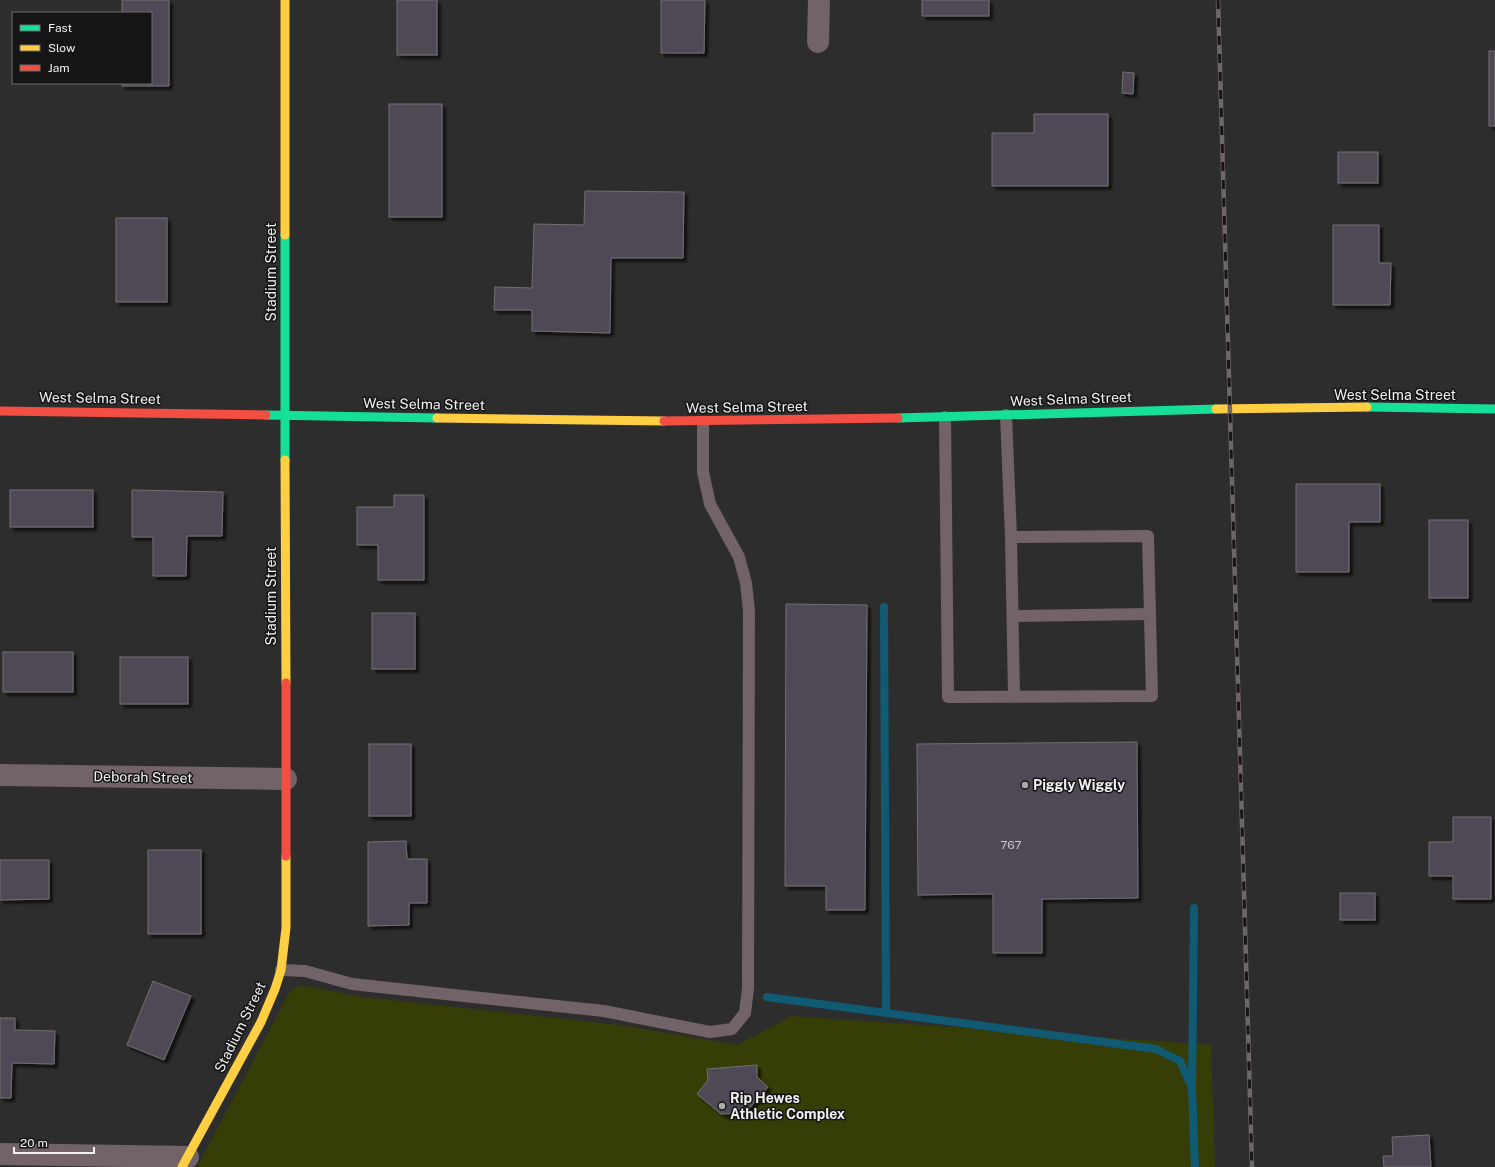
<svg xmlns="http://www.w3.org/2000/svg" width="1495" height="1167" viewBox="0 0 1495 1167" font-family="'Public Sans',sans-serif">
<style>
.green{fill:#373d06}
.lines{fill:none;stroke-linecap:round;stroke-linejoin:round}
.stream{stroke:#115a74;stroke-width:8}
.building{fill:#504854;stroke:#717071;filter:url(#shadow)}
.lane{stroke:#716367;stroke-width:12}
.street{stroke:#716367;stroke-width:22}
.fast{stroke:#16e098;stroke-width:9}
.slow{stroke:#ffcf43;stroke-width:9}
.jam{stroke:#f24e42;stroke-width:9}
.rail-casing{stroke:#6e676a;stroke-width:4.5}
.rail{stroke:#151516;stroke-width:3;stroke-dasharray:9;stroke-linecap:butt}
.poi-dot{fill:#adacad;stroke:#151516;stroke-width:1.5}
.labels{text-anchor:middle;dominant-baseline:central;stroke-width:3;stroke-linejoin:round;paint-order:stroke}
.number-label{font-size:12px;fill:#c9c6ca}
.street-label{font-size:14px;fill:#f1f0f2;stroke:#151516}
.poi-label{font-size:14px;font-weight:bold;fill:#f1f0f2;stroke:#151516;text-anchor:start}
</style>
<defs>
<filter id="shadow"><feDropShadow dx="3.5" dy="3.5" stdDeviation="1" flood-color="#0009"/></filter>
</defs>
<rect width="100%" height="100%" fill="#2e2d2e"/>
<path class="green" d="M305 986 363 997 620 1025 737 1045 792 1016 1211 1045 1215 1167H197L288 995 295 987Z"/>
<g class="lines">
<g class="stream">
<path d="M884 607 886 1013"/>
<path d="M1194 908 1192 1088 1195 1167"/>
<path d="M767 997 1156 1049 1180 1061 1192 1088"/>
</g>
</g>
<g class="building">
<path d="M122 0H169V86H122V83H151V13H122Z"/>
<rect x="397" y="0" width="40" height="55"/>
<path d="M661 0H705L704 53H661Z"/>
<rect x="922" y="0" width="67" height="16"/>
<rect x="1489" y="51" width="6" height="75"/>
<path d="M1123 72 1134 73 1133 94 1122 93Z"/>
<rect x="389" y="104" width="53" height="113"/>
<path d="M1034 114H1108V186H992V133H1034Z"/>
<rect x="1338" y="152" width="40" height="31"/>
<path d="M585 191 684 192 683 258H611L610 333 532 331V310H494L495 287 532 288 534 224 584 225Z"/>
<rect x="116" y="218" width="51" height="84"/>
<path d="M1333 225H1379V263H1391L1390 305H1333Z"/>
<path d="M1296 484H1380V522H1349V572H1296Z"/>
<rect x="10" y="490" width="83" height="37"/>
<path d="M132 490 223 492 222 536H187L186 576H153V537H132Z"/>
<path d="M394 495H424V580H378V545H357V507H394Z"/>
<rect x="1429" y="520" width="39" height="78"/>
<path d="M786 604 867 605 865 910H826V886H785Z"/>
<rect x="372" y="613" width="43" height="56"/>
<rect x="3" y="652" width="70" height="40"/>
<rect x="120" y="657" width="68" height="47"/>
<path d="M1137 742 1138 898 1042 899V953H993V894L918 895 917 744Z"/>
<rect x="369" y="744" width="42" height="72"/>
<path d="M1453 817H1491V899H1453V876H1429V842H1453Z"/>
<path d="M406 841 407 859H427V903H409V925L368 926V842Z"/>
<rect x="148" y="850" width="53" height="84"/>
<path d="M0 860H49V899L0 900Z"/>
<rect x="1340" y="893" width="35" height="27"/>
<path d="M153 981 191 996 164 1060 127 1045Z"/>
<path d="M0 1018H15V1030L55 1031 54 1064 12 1063 11 1098H0Z"/>
<path d="M757 1065V1077L768 1087 745 1113 721 1114 697 1094 708 1080 707 1069Z"/>
<path d="M1429 1135 1431 1167H1384L1383 1156H1393L1392 1137Z"/>
</g>
<g class="lines">
<g class="lane">
<path d="M945 417 948 697 1152 696 1148 536 1011 537 1006 415"/>
<path d="M1011 537 1014 696"/>
<path d="M1013 616 1150 614"/>
<path d="M281 970 305 971 352 984 604 1011 710 1032 732 1029 745 1013 748 988 749 611 746 583 739 557 710 504 703 472V422"/>
</g>
<g class="street">
<path d="M818 42 819 0"/>
<path d="M0 775 286 779"/>
<path d="M0 1154 188 1157"/>
</g>
<g class="fast">
<path d="M285 235V460"/>
<path d="M1367 407 1495 409"/>
<path d="M266 415 437 418"/>
<path d="M898 418 1216 409"/>
</g>
<g class="slow">
<path d="M285 0V235"/>
<path d="M1216 409 1367 407"/>
<path d="M437 418 664 421"/>
<path d="M285 460 286 683"/>
<path d="M182 1167 261 1022 275 989 281 970 286 928V856"/>
</g>
<g class="jam">
<path d="M0 411 266 415"/>
<path d="M664 421 898 418"/>
<path d="M286 683V856"/>
</g>
<defs>
<path id="rail" d="M1218 0 1252 1167"/>
</defs>
<use href="#rail" class="rail-casing"/>
<use href="#rail" class="rail"/>
</g>
<g class="poi-dot">
<circle cx="1025" cy="785" r="4"/>
<circle cx="722" cy="1106" r="4"/>
</g>
<g class="labels">
<g class="number-label">
<text x="1011" y="845">767</text>
</g>
<g class="street-label">
<text transform="translate(271 272) rotate(-90)">Stadium Street</text>
<text x="1395" y="395">West Selma Street</text>
<text transform="translate(100 398) rotate(1)">West Selma Street</text>
<text transform="translate(1071 399) rotate(-2)">West Selma Street</text>
<text transform="translate(424 404) rotate(1)">West Selma Street</text>
<text transform="translate(747 407) rotate(-1)">West Selma Street</text>
<text transform="translate(271 596) rotate(-90)">Stadium Street</text>
<text transform="translate(143 777) rotate(1)">Deborah Street</text>
<text transform="translate(240 1027) rotate(-64)">Stadium Street</text>
</g>
<g class="poi-label">
<text x="1033" y="785">Piggly Wiggly</text>
<text x="730" y="1098">Rip Hewes<tspan x="730" dy="16">Athletic Complex</tspan></text>
</g>
</g>
<rect x="12" y="12" width="140" height="72" fill="#151516" stroke="#6d6d6e"/>
<rect x="20" y="25" width="20" height="6" fill="#16e098" stroke="#6d6d6e"/>
<text x="48" y="32" font-size="12" fill="#f1f0f2">Fast</text>
<rect x="20" y="45" width="20" height="6" fill="#ffcf43" stroke="#6d6d6e"/>
<text x="48" y="52" font-size="12" fill="#f1f0f2">Slow</text>
<rect x="20" y="65" width="20" height="6" fill="#f24e42" stroke="#6d6d6e"/>
<text x="48" y="72" font-size="12" fill="#f1f0f2">Jam</text>
<path d="M14 1147v6h80v-6" fill="none" stroke="#f1f0f2" stroke-width="2"/>
<text x="20" y="1147" font-size="12" fill="#f1f0f2" stroke="#151516" stroke-width="3" paint-order="stroke">20 m</text>
</svg>
